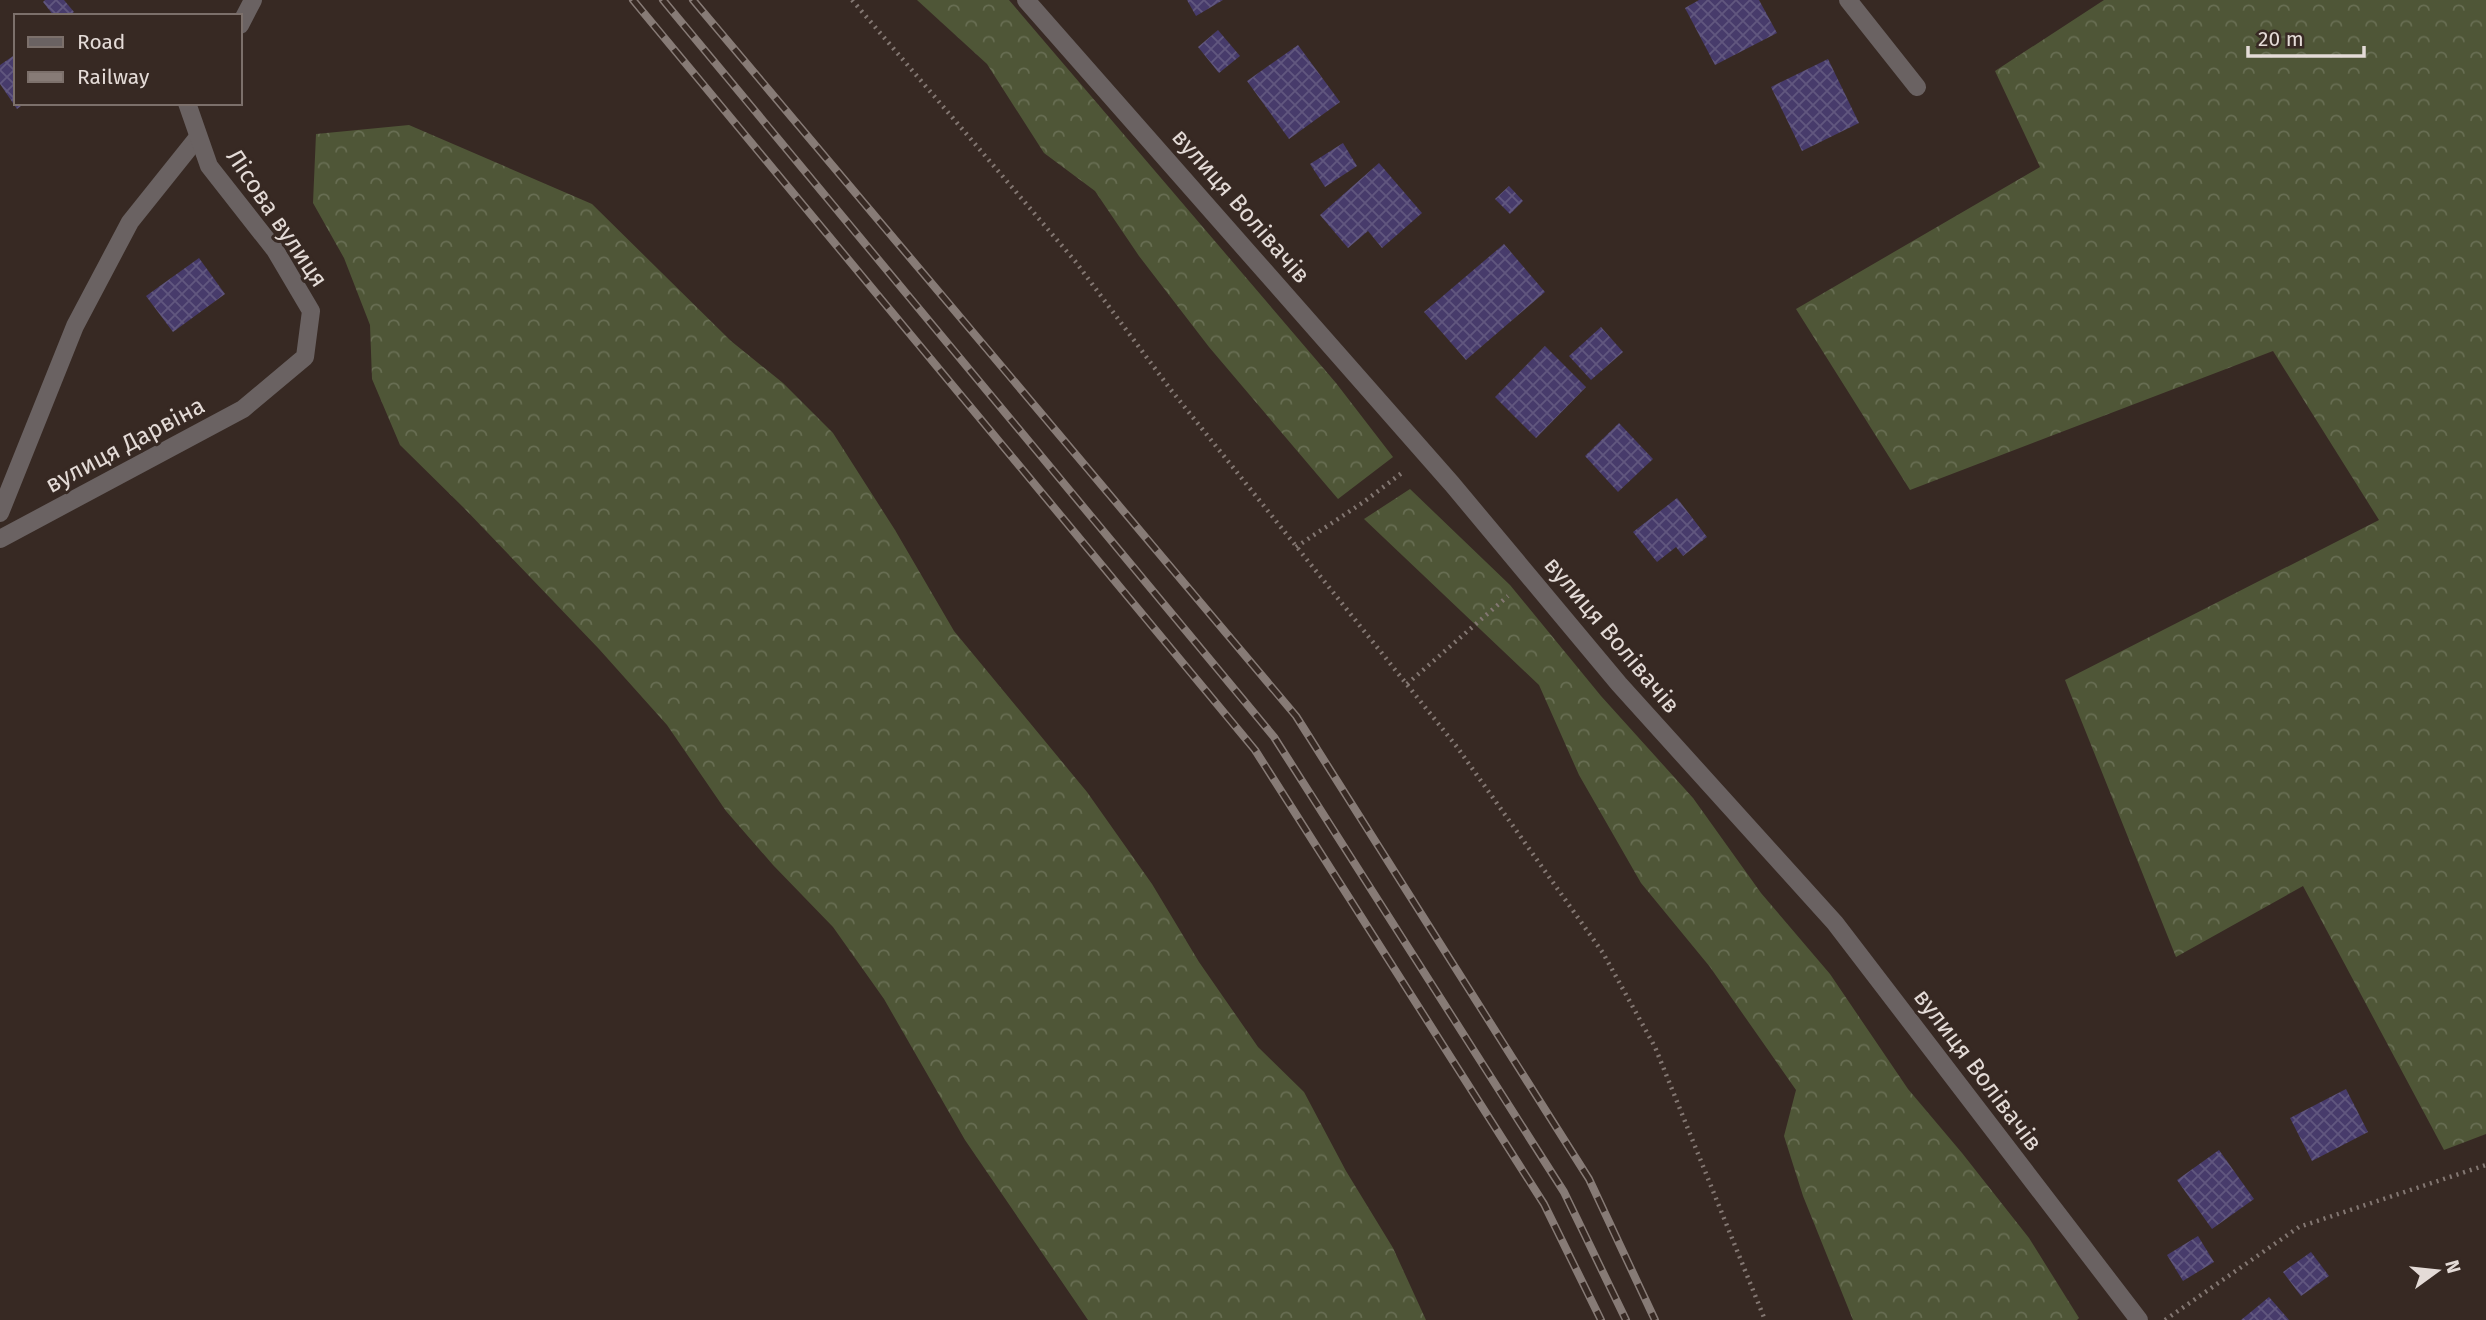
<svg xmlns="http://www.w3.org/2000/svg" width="2486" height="1320" viewBox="0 0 2486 1320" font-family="'Fira Sans',sans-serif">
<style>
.forest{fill:url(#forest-crowns)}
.building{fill:url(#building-cross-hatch)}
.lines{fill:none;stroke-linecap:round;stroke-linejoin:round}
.path{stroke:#837772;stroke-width:4.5;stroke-dasharray:2 5;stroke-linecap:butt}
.minor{stroke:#6a6262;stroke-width:18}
.rail-casing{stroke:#877b76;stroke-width:8}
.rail{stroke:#372923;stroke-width:5;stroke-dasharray:16;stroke-linecap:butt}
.labels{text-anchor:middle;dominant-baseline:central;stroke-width:6;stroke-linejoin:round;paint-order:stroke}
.street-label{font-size:24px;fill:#e4dbd7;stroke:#372923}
</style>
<defs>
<pattern id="forest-crowns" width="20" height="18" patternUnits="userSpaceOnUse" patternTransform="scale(1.75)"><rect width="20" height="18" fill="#4f5637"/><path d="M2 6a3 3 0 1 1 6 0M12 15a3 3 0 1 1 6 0" fill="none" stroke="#686e53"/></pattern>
<pattern id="building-cross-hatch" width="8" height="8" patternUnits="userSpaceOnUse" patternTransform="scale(1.75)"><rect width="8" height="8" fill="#473b6b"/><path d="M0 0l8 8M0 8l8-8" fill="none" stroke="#61577f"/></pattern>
</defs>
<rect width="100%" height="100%" fill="#372923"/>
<g class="forest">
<path d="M917 0H1009L1336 383 1393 457 1338 499 1209 347 1139 256 1095 191 1044 153 987 64Z"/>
<path d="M2104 0H2486V1134L2444 1150 2303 886 2176 957 2065 680 2379 520 2273 351 1910 490 1796 309 2040 167 1995 71Z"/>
<path d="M409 125 592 204 731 341 783 383 833 433 895 530 954 631 1087 792 1152 884 1199 962 1258 1047 1304 1092 1346 1171 1393 1248 1426 1320H1088L965 1140 884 999 833 927 773 865 726 811 667 725 599 649 464 508 400 445 372 379 370 325 344 258 313 203 316 134Z"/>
<path d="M1410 489 1510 585 1601 696 1693 798 1761 893 1830 974 1908 1089 1962 1153 2029 1238 2079 1318 2077 1320H1853L1803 1196 1784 1136 1796 1090 1710 967 1641 883 1579 775 1539 685 1364 519Z"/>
</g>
<g class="building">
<path d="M45 0H64L74 12 69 16H54L43 2Z"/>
<path d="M1187 0H1223L1196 16Z"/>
<path d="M1699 0H1759L1777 33 1715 65 1685 8Z"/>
<path d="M1218 30 1240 56 1219 73 1198 47Z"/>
<path d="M1298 45 1340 102 1289 139 1247 81Z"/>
<path d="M16 54V103H25L17 109 0 84V65Z"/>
<path d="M1828 59 1859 123 1802 151 1771 87Z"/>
<path d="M1343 143 1357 166 1325 187 1310 164Z"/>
<path d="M1379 163 1422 213 1382 248 1368 231 1348 248 1320 215Z"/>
<path d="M1509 186 1523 201 1510 214 1495 199Z"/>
<path d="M1504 244 1545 292 1466 360 1424 312Z"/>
<path d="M199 258 225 294 173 332 146 296Z"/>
<path d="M1601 327 1623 352 1591 380 1569 356Z"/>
<path d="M1545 346 1586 387 1536 438 1495 397Z"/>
<path d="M1619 423 1653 459 1618 492 1585 456Z"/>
<path d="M1677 498 1707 537 1683 556 1676 547 1657 562 1633 532Z"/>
<path d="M2346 1089 2368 1132 2312 1161 2290 1118Z"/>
<path d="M2219 1150 2254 1199 2212 1229 2177 1180Z"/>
<path d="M2198 1236 2214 1262 2183 1281 2167 1255Z"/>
<path d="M2311 1252 2329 1276 2301 1296 2283 1272Z"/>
<path d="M2269 1297 2289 1320H2241Z"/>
</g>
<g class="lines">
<g class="path">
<path d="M852 0 1075 261 1171 390 1457 747 1603 953 1655 1047 1765 1320"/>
<path d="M1296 547 1365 501 1403 472"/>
<path d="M1407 684 1508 596"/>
<path d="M2165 1320 2299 1227 2486 1165"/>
</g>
<g class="minor">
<path d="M1026 0 1452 484 1619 684 1835 923 2139 1320"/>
<path d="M1848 0 1917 87"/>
<path d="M240 25 253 0"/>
<path d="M0 513 75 326 130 222 198 137"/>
<path d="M0 539 243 409 305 357 311 311 275 250 209 166 187 103"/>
</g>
<defs>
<g id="rail">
<path d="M633 0 1255 750 1544 1204 1601 1320"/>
<path d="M663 0 1274 737 1564 1192 1626 1320"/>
<path d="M693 0 1296 716 1589 1179 1655 1320"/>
</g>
</defs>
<use href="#rail" class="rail-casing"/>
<use href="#rail" class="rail"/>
</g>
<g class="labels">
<g class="street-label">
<text transform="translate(1241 206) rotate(49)">вулиця Волівачів</text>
<text transform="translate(277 218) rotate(56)">Лісова вулиця</text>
<text transform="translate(125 445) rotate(-28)">вулиця Дарвіна</text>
<text transform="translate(1612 635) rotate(50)">вулиця Волівачів</text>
<text transform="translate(1978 1070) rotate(53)">вулиця Волівачів</text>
</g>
</g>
<rect x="14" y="14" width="228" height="91" fill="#372923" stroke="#7c706b" stroke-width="2"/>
<rect x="28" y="37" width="35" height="10" fill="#6a6262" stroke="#7c706b" stroke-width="2"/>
<text x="77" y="49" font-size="21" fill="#e4dbd7">Road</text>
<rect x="28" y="72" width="35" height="10" fill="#877b76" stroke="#7c706b" stroke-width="2"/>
<text x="77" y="84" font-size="21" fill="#e4dbd7">Railway</text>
<g transform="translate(2437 1271) rotate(75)" stroke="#372923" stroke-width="5" paint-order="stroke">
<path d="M0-5L12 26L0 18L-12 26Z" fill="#e4dbd7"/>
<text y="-10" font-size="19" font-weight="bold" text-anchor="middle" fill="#e4dbd7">N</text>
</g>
<path d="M2248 46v10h116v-10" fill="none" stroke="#e4dbd7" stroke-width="3.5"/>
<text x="2258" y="46" font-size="21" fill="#e4dbd7" stroke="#372923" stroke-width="5" paint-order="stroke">20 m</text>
</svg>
